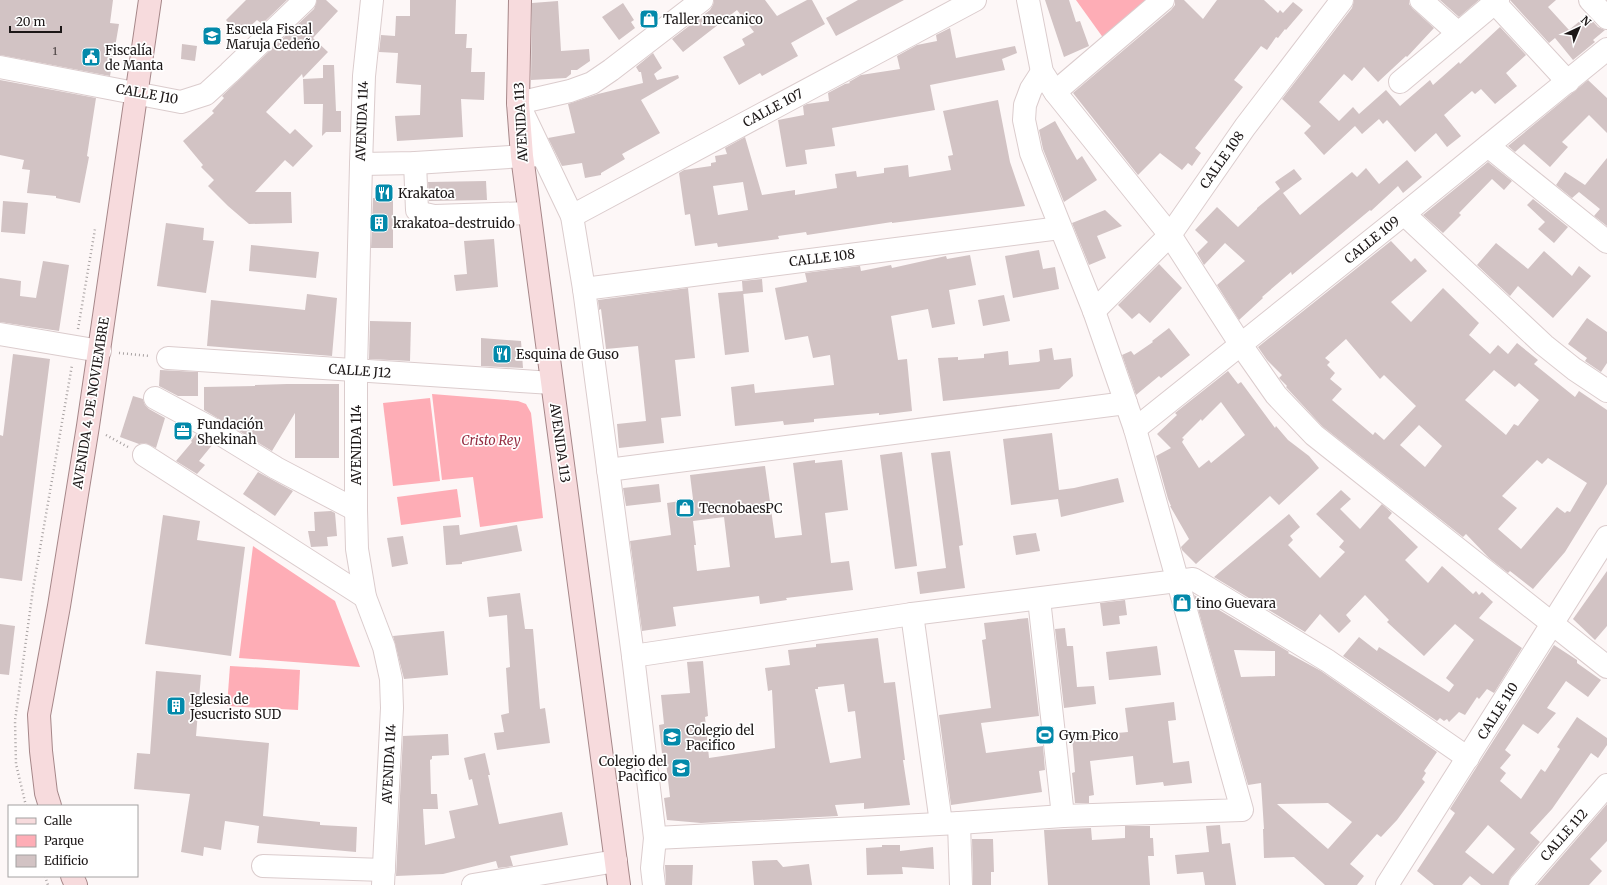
<svg xmlns="http://www.w3.org/2000/svg" width="1607" height="885" viewBox="0 0 1607 885" font-family="Merriweather,serif">
<style>
.green{fill:#feadb6}
.building{fill:#d2c3c4;fill-rule:evenodd}
.lines{fill:none;stroke-linecap:round;stroke-linejoin:round}
.minor-casing{stroke:#dbcccd;stroke-width:24}
.major-casing{stroke:#a68789;stroke-width:24}
.path{stroke:#a7a1a1;stroke-width:2.5;stroke-dasharray:1 3;stroke-linecap:butt}
.minor{stroke:#fff;stroke-width:22}
.major{stroke:#f7dbdd;stroke-width:22}
.labels{text-anchor:middle;dominant-baseline:central;stroke-width:3.5;stroke-linejoin:round;paint-order:stroke}
.number-label{font-size:11px;fill:#4a4242}
.poi-label{font-size:13px;fill:#1c1717;stroke:#fff;text-anchor:start}
.street-label{font-size:13px;fill:#1c1717;stroke:#fff}
.park-label{font-size:13px;font-style:italic;fill:#952d42;stroke:#fff}
</style>
<rect width="100%" height="100%" fill="#fdf7f7"/>
<g class="green">
<path d="M1076 0H1152L1104 39Z"/>
<path d="M432 394 518 401 526 404 531 413 543 518 480 527 473 477 442 480Z"/>
<path d="M430 398 440 481 393 486 383 403Z"/>
<path d="M457 489 461 517 401 525 397 497Z"/>
<path d="M253 546 335 601 360 667 239 658Z"/>
<path d="M230 666 300 670 298 710 227 706Z"/>
</g>
<g class="building">
<path d="M0 0H113L110 23 119 24 110 76 0 55Z"/>
<path d="M246 0H287L262 24 257 20 240 35 226 20Z"/>
<path d="M317 0H326L338 11 313 38 328 52 303 78 302 74 266 112 290 134 295 129 313 146 293 167 285 160 255 192H291L292 223 249 224 228 206 208 186 214 180 201 167 203 165 183 141 214 113 212 111 224 98 222 96 314 9Z"/>
<path d="M410 0H456L455 34H467L466 48H472L471 72H485L484 100 461 99 463 137 397 141 395 116 420 115 421 85 396 83 398 53 379 52 381 35 395 36 396 16H410Z"/>
<path d="M714 0H765L777 16 807 0H812L825 24 791 43 798 56 762 76 760 73 739 85 723 57 745 45 742 39 754 32 737 10 683 52 672 39 710 10 713 5Z"/>
<path d="M858 0H904L836 36 826 18Z"/>
<path d="M1045 0H1069L1076 22 1080 21 1089 46 1064 57Z"/>
<path d="M1175 0H1184L1203 19 1217 0H1264L1278 13 1280 10 1283 13 1293 2 1303 10 1286 30 1285 29 1278 38 1276 37 1267 50 1261 46 1234 80 1243 87 1195 148 1201 153 1192 166 1188 163 1182 170 1160 153 1138 175 1073 93 1171 10 1175 5Z"/>
<path d="M1354 0H1409V4L1413 9 1434 28 1407 57 1406 56 1378 82 1364 67 1352 81 1344 74 1319 102 1339 121 1353 107 1359 114 1386 90 1400 106 1430 80 1433 85 1459 62 1460 64 1500 27 1526 55 1506 73 1517 86 1495 104 1481 89 1475 94 1472 91 1444 115 1461 136 1447 147 1436 133 1415 152 1387 120 1383 124 1379 119 1362 134 1355 126 1324 155 1304 133 1311 126 1282 99 1352 8Z"/>
<path d="M1440 0H1479L1459 17Z"/>
<path d="M1510 0H1556L1548 7 1569 30 1587 15 1598 27 1605 30 1593 40 1595 42 1573 60 1555 38 1549 43Z"/>
<path d="M558 1 561 51 589 49 590 61 577 70H571V74L566 78 531 80 532 3Z"/>
<path d="M623 3 634 20 631 22 635 28 619 40 602 17Z"/>
<path d="M950 28 956 58 1015 46 1017 53 1002 59 1005 70 930 85 935 110 832 128 835 146 805 150 807 164 786 167 778 120 804 115 803 106 807 104 829 101 828 93 845 84 850 83 849 82 861 75 900 69 897 56 917 45 937 41 936 35Z"/>
<path d="M182 44 197 46 195 61 181 59Z"/>
<path d="M653 53 662 68 654 74 657 80 678 75 679 78 641 100 660 133 622 154 625 159 601 173V175L585 178 582 163 562 166 548 138 575 133 568 104 598 94 643 83 641 72H639L636 67Z"/>
<path d="M323 65H334L336 111H341V132H326L322 136 323 104H304L303 79 323 78Z"/>
<path d="M0 80 96 98 87 156 89 157 80 203 56 198V196L27 193 30 170 22 169 24 160 0 155Z"/>
<path d="M1588 80 1607 98V133L1589 115 1562 142 1568 147 1550 167 1524 144 1515 152 1508 146Z"/>
<path d="M998 100 1010 162 1025 206 892 223V222L807 235 806 232 778 236 779 239 718 247 717 243 695 246 690 214 685 215 679 173 684 170 711 166V163L716 162 715 156 727 154 725 148 745 137 762 195 795 190V195L837 188 835 174 856 171 857 177 884 173V168L908 165 909 177 951 170 948 156 953 155 943 111ZM743 182 748 210 718 215 713 186Z"/>
<path d="M1055 121 1077 160 1082 156 1097 180 1064 202 1043 149 1039 130Z"/>
<path d="M1607 158V226L1594 216 1600 209 1579 192 1572 198 1556 185 1565 172 1585 185Z"/>
<path d="M1407 160 1422 177 1403 193 1398 186 1371 211 1370 210 1292 275 1291 272 1262 297 1263 298 1239 320 1217 285 1245 261 1225 243 1204 265 1197 253 1208 242 1195 230 1217 207 1238 227 1257 209V208L1280 189 1275 182 1294 169 1302 179 1283 193 1300 215 1352 172 1357 177 1366 168 1379 184Z"/>
<path d="M1488 162 1512 181 1504 190 1492 179 1459 213 1461 215 1443 233 1423 215Z"/>
<path d="M486 181 487 200 429 201 428 182Z"/>
<path d="M373 198H393V248H371Z"/>
<path d="M1533 199 1568 227 1554 243 1538 229 1545 222 1527 205Z"/>
<path d="M3 201 28 203 25 234 1 232Z"/>
<path d="M1105 210 1122 226 1097 236 1106 258 1089 265 1072 223Z"/>
<path d="M166 223 204 228 203 240 214 241 206 293 157 286Z"/>
<path d="M494 239 498 287 456 291 454 275 467 274 464 241Z"/>
<path d="M1391 241 1411 262 1415 258 1427 271 1391 302 1411 322 1443 288 1479 323 1469 335 1490 354 1498 345 1508 354 1517 343 1538 360 1534 364 1575 397 1579 391 1607 410V484L1565 552 1533 589 1510 571 1508 573 1489 558 1466 534 1463 537 1322 426 1286 387 1287 386 1279 378 1282 375 1267 360 1258 347ZM1346 339 1380 379 1384 375 1416 406 1384 440 1375 432 1373 435 1332 400 1342 389 1330 379 1335 373 1327 365 1330 362 1325 358ZM1494 370 1515 387 1519 383 1539 400 1518 426 1514 424 1506 435 1465 400ZM1419 425 1442 446 1425 467 1400 445ZM1548 458 1587 483 1570 512 1567 511 1565 513 1557 507 1521 549 1498 529 1517 508 1502 496 1537 460 1542 464Z"/>
<path d="M1496 243 1528 269 1544 251 1572 276 1579 266 1591 276 1553 318 1518 286 1510 296 1477 265Z"/>
<path d="M251 245 319 252 316 278 249 271Z"/>
<path d="M1039 250 1043 269 1055 267 1059 289 1013 298 1005 256Z"/>
<path d="M970 255 976 285 949 290 955 324 932 328 928 309 891 316 898 360 907 359 912 411 879 415V413L814 419V422L784 425 783 421 735 426 731 387 754 384 755 393 834 385 830 355 813 358 808 336 785 340 775 288 807 282 805 273 860 266 861 271 891 265 892 268 946 256 947 259Z"/>
<path d="M43 261 69 265 59 331 0 322V278L21 281 20 296 36 298Z"/>
<path d="M1159 264 1182 288 1150 323 1139 313 1132 319 1118 305Z"/>
<path d="M762 279 763 292 743 294 742 281Z"/>
<path d="M688 288 695 358 675 360 681 416 661 418 664 443 619 448 617 424 646 421 638 346 606 349 601 309 599 310 598 300Z"/>
<path d="M743 291 749 352 725 355 718 293Z"/>
<path d="M307 294 337 298 332 356 207 346 211 300 305 310Z"/>
<path d="M1004 295 1010 321 983 326 978 300Z"/>
<path d="M1587 318 1607 332V363L1601 372 1585 361 1587 358 1568 344Z"/>
<path d="M370 321 411 322 410 361 369 359Z"/>
<path d="M1169 328 1190 355 1161 378 1159 376 1136 395 1122 355 1131 351 1134 355 1153 342 1152 341Z"/>
<path d="M481 338 521 341 523 368 481 366Z"/>
<path d="M1052 348 1054 360 1071 358 1073 376 1059 389 943 401 938 358 958 357V360L984 358V354L1008 351 1009 365 1038 362 1040 361 1039 350Z"/>
<path d="M13 354 50 359 22 581 0 578V435L3 436Z"/>
<path d="M160 370 198 372V396H178L159 386Z"/>
<path d="M1228 371 1238 384 1241 382 1275 428 1276 426 1288 440 1309 456 1319 468 1279 505 1270 496 1196 564 1182 550 1181 547 1189 539 1170 506H1171L1168 499 1156 456 1171 448 1157 434 1177 415 1175 413ZM1221 402 1245 435 1211 463 1209 460 1199 468 1182 442 1184 439 1182 438 1201 419 1202 421Z"/>
<path d="M287 384H339V458H295V413L272 451 204 410V387L255 386V385Z"/>
<path d="M133 396 143 399 145 405 149 409 165 418 156 448 145 443 139 444 120 437Z"/>
<path d="M1052 433 1059 490 1074 488 1118 478 1124 502 1061 517 1058 499 1011 505 1003 439Z"/>
<path d="M196 434 213 444 199 461 205 465 197 474 176 461 192 442 191 441Z"/>
<path d="M950 451 963 545 959 546 965 588 920 594 917 572 946 568 931 453Z"/>
<path d="M902 452 917 566 895 569 880 455Z"/>
<path d="M815 460V463L842 460 848 510 825 513 831 563 849 561 853 590 786 598 787 600 760 604 759 596 673 607 676 626 642 631 630 541 671 535 667 503 693 499 690 475 765 466 775 538 802 535 793 463ZM724 517 730 567 697 571 694 545H696L693 521Z"/>
<path d="M258 472 293 491 275 516 243 494Z"/>
<path d="M659 484 661 502 626 506 623 488Z"/>
<path d="M1341 490 1351 499 1340 509 1360 529 1382 504 1392 513 1388 518 1418 547 1405 560 1428 583 1442 566 1473 594 1476 591 1479 595 1482 592 1493 602 1479 618 1522 648 1494 693 1487 689 1479 699 1477 697 1465 715 1459 712 1449 722 1447 719 1444 721 1440 718 1437 721 1343 656 1359 637 1377 651 1379 647 1449 692 1454 685 1446 678 1474 640 1455 624 1424 656 1387 622 1389 620 1365 595 1346 615 1351 621 1339 633 1320 614 1305 632 1214 577 1289 514 1300 527 1290 536 1293 540 1288 545 1320 578 1345 552 1339 547 1344 541 1316 514Z"/>
<path d="M331 511 335 513 337 536 327 537 328 546 311 547 308 531H315L314 512Z"/>
<path d="M163 515 200 521 197 540 245 547 231 656 145 644Z"/>
<path d="M459 525 460 535 517 525 522 551 462 562V564L446 565 443 526Z"/>
<path d="M1036 533 1040 551 1016 555 1013 536Z"/>
<path d="M403 536 408 564 392 567 387 538Z"/>
<path d="M1607 571V626L1595 640 1573 619Z"/>
<path d="M520 593 525 629H533L540 709 545 708 550 743 497 750 494 733 504 732 501 715 509 713 506 668 510 667 507 615 489 617 487 597Z"/>
<path d="M1194 595 1289 652 1288 653 1321 671 1437 752 1424 771 1426 773 1422 779 1425 782 1397 820 1381 837 1377 834 1350 864 1364 876 1357 885H1325L1294 857 1264 858 1263 829H1264L1261 783 1248 785ZM1234 650 1275 651V676L1241 677ZM1328 803 1352 822 1328 849 1277 804Z"/>
<path d="M1125 600 1127 615 1119 616 1120 624 1103 626 1100 603Z"/>
<path d="M1028 618 1039 716 981 723 986 753 1043 746 1045 770 1039 771 1042 792 951 805 939 715 991 708 982 640 986 639 984 623Z"/>
<path d="M0 624 15 626 9 675 0 674Z"/>
<path d="M1065 628 1067 646H1073L1077 687 1094 686 1096 704 1064 708 1055 629Z"/>
<path d="M444 631 448 675 404 679 393 636Z"/>
<path d="M878 638 884 683 895 682 905 760H903L910 805 864 809V803L835 805 838 816 701 823 667 820 664 798 670 797 666 762 663 763 659 725 664 724 661 695 690 693 687 662 703 661 708 716 705 717 709 758 775 748 772 690 768 691 765 668 790 665 788 650 816 647V644ZM844 684 848 712 855 711 861 758 830 763 815 689H818V687Z"/>
<path d="M1554 645 1577 660V663L1601 680 1588 697 1566 681 1547 708 1556 713 1538 734 1523 724 1505 750 1511 755 1500 768 1506 773 1500 781 1521 799 1541 769 1545 772 1560 749 1557 747 1577 717 1607 738V745L1598 758 1591 753 1552 809 1530 833 1540 842 1511 877 1508 885H1481L1470 876 1462 885H1434L1417 871 1455 813 1450 809ZM1488 825 1515 849 1493 874 1465 852Z"/>
<path d="M1157 646 1161 675 1109 680 1106 652Z"/>
<path d="M156 671 201 675 196 736 269 743 263 816 320 822V825L357 827 356 852 257 843 259 826 225 821 221 850 204 847 203 856 181 852 190 794 134 789 137 753 150 754Z"/>
<path d="M1174 702 1176 720 1168 721 1173 763 1189 761 1192 783 1164 786 1163 782 1136 785 1133 756 1090 761 1094 795 1089 796V803H1075L1072 773 1075 772 1072 737 1128 732 1125 708Z"/>
<path d="M448 734 449 755 432 756V759L430 760 431 794H437L438 809H423L425 845 455 838 449 811 478 805 472 779 469 780 464 758 485 753 490 775H488L499 824 562 812 568 845 510 856 513 866 498 868 496 861 443 874 396 876 403 736Z"/>
<path d="M1607 804V841L1590 859 1602 871 1589 885H1537Z"/>
<path d="M1220 825 1222 844 1230 843 1236 885H1205L1203 872 1177 874 1175 855 1209 852 1206 826Z"/>
<path d="M1125 826H1150V838H1153L1154 856H1148L1150 885H1048L1044 830 1091 828 1092 840 1125 838Z"/>
<path d="M972 839H993L994 872H991V885H973Z"/>
<path d="M882 845H900V851L933 847 934 869 902 867 903 874 867 875 866 848 882 847Z"/>
<path d="M777 860 783 867 809 864 812 885H754L752 861Z"/>
<path d="M665 865H693L692 885H666Z"/>
</g>
<g class="lines">
<defs>
<g id="minor">
<path d="M372 0 364 76 361 164 356 371V510L357 549 365 597 384 647 391 679 392 708 383 885"/>
<path d="M1028 0 1042 72 1055 92 1170 235 1241 345 1276 395 1314 435 1607 667"/>
<path d="M1421 0 1458 33"/>
<path d="M1590 0 1607 18"/>
<path d="M1495 3 1568 82"/>
<path d="M0 67 181 102 206 94 229 73 305 0"/>
<path d="M1400 82 1498 0"/>
<path d="M1055 92 1163 0"/>
<path d="M1488 146 1607 242"/>
<path d="M415 163 417 210 425 214 434 216 529 213"/>
<path d="M361 164 415 163 541 155"/>
<path d="M1404 214 1544 345 1574 369 1607 391"/>
<path d="M572 216 975 0"/>
<path d="M584 289 1060 228"/>
<path d="M1094 311 1170 235 1245 127 1342 0"/>
<path d="M0 334 100 351"/>
<path d="M168 358 552 383"/>
<path d="M155 398 209 427 276 468 356 510"/>
<path d="M1135 429 1404 214 1607 49"/>
<path d="M144 455 365 597"/>
<path d="M608 470 1126 403"/>
<path d="M1039 599 1063 816"/>
<path d="M912 614 941 823"/>
<path d="M633 656 912 614 1193 579 1328 661 1468 758"/>
<path d="M959 823 961 885"/>
<path d="M655 838 959 823 1063 816 1242 810 1135 429 1094 311 1031 153 1024 120 1025 105 1031 89 1042 72"/>
<path d="M263 866 384 870"/>
<path d="M473 885 616 861"/>
<path d="M654 885 652 868 655 838 633 656 584 289 572 216 518 103 570 91 592 83 611 70 702 0"/>
<path d="M1387 885 1607 537"/>
<path d="M1520 885 1607 785"/>
</g>
<g id="major">
<path d="M520 0 518 103 522 156 619 885"/>
<path d="M50 806 46 793 41 751 39 715 59 606 88 426 150 0"/>
<path d="M72 876 76 885"/>
</g>
</defs>
<use href="#minor" class="minor-casing"/>
<use href="#major" class="major-casing"/>
<g class="path">
<path d="M78 329 95 229"/>
<path d="M119 353 150 356"/>
<path d="M106 435 128 447"/>
<path d="M26 806 16 764 15 721 33 589 72 365"/>
<path d="M45 876 48 885"/>
</g>
<use href="#minor" class="minor"/>
<use href="#major" class="major"/>
</g>
<defs>
<symbol id="shop-square" viewBox="-11 -11 22 22"><rect x="-9" y="-9" width="18" height="18" rx="4" fill="#0389aa" stroke="#fff"/><path d="M-5-2.5h2.3a2.7 3.5 0 0 1 5.4 0H5L5.5 6h-11ZM-1.5-2.5h3a1.5 2.3 0 0 0-3 0Z" fill="#fff"/></symbol>
<symbol id="school-square" viewBox="-11 -11 22 22"><rect x="-9" y="-9" width="18" height="18" rx="4" fill="#0389aa" stroke="#fff"/><path d="M0-5L7-2L0 1L-7-2ZM-4 1L0 2.5L4 1V4Q0 6-4 4Z" fill="#fff"/></symbol>
<symbol id="civic-square" viewBox="-11 -11 22 22"><rect x="-9" y="-9" width="18" height="18" rx="4" fill="#0389aa" stroke="#fff"/><path d="M-.6-6.5H3V-4.5H.6V-3L4-1V1h2V6H-6V1h2V-1L-.6-3ZM-1.2 2.5V6h2.4V2.5Z" fill="#fff"/></symbol>
<symbol id="restaurant-square" viewBox="-11 -11 22 22"><rect x="-9" y="-9" width="18" height="18" rx="4" fill="#0389aa" stroke="#fff"/><path d="M-5-6h1v4h1v-4h1v4h1v-4h1v5L-1.5 .5V6h-2V.5L-5-1ZM5-6V6H3V1.5H1.5Q1.5-4 5-6Z" fill="#fff"/></symbol>
<symbol id="building-square" viewBox="-11 -11 22 22"><rect x="-9" y="-9" width="18" height="18" rx="4" fill="#0389aa" stroke="#fff"/><path d="M-4-6H4V6H1V3H-1V6H-4ZM-2.5-4.3h1.7v1.8h-1.7ZM.8-4.3h1.7v1.8H.8ZM-2.5-1h1.7V.8h-1.7ZM.8-1h1.7V.8H.8Z" fill="#fff"/></symbol>
<symbol id="office-square" viewBox="-11 -11 22 22"><rect x="-9" y="-9" width="18" height="18" rx="4" fill="#0389aa" stroke="#fff"/><path d="M-6-3h4V-5.5h4V-3h4V5H-6ZM-1-4.5V-3h2v-1.5ZM-6 0V1H6V0Z" fill="#fff"/></symbol>
<symbol id="stadium-square" viewBox="-11 -11 22 22"><rect x="-9" y="-9" width="18" height="18" rx="4" fill="#0389aa" stroke="#fff"/><path d="M0-5a6.5 5 0 1 0 0 10a6.5 5 0 1 0 0-10ZM-3.5-1.8h7v3.6h-7Z" fill="#fff"/></symbol>
<symbol id="university-square" viewBox="-11 -11 22 22"><rect x="-9" y="-9" width="18" height="18" rx="4" fill="#0389aa" stroke="#fff"/><path d="M0-5L7-2L0 1L-7-2ZM-4 1L0 2.5L4 1V4Q0 6-4 4Z" fill="#fff"/></symbol>
</defs>
<g fill-rule="evenodd">
<use href="#shop-square" x="638" y="8" width="22" height="22"/>
<use href="#school-square" x="201" y="25" width="22" height="22"/>
<use href="#civic-square" x="80" y="46" width="22" height="22"/>
<use href="#restaurant-square" x="373" y="182" width="22" height="22"/>
<use href="#building-square" x="368" y="212" width="22" height="22"/>
<use href="#restaurant-square" x="491" y="343" width="22" height="22"/>
<use href="#office-square" x="172" y="420" width="22" height="22"/>
<use href="#shop-square" x="674" y="497" width="22" height="22"/>
<use href="#shop-square" x="1171" y="592" width="22" height="22"/>
<use href="#building-square" x="165" y="695" width="22" height="22"/>
<use href="#stadium-square" x="1034" y="724" width="22" height="22"/>
<use href="#university-square" x="661" y="726" width="22" height="22"/>
<use href="#school-square" x="670" y="757" width="22" height="22"/>
</g>
<g class="labels">
<g class="number-label">
<text x="55" y="51">1</text>
</g>
<g class="poi-label">
<text x="663" y="19">Taller mecanico</text>
<text x="226" y="29">Escuela Fiscal<tspan x="226" dy="15">Maruja Cedeño</tspan></text>
<text x="105" y="50">Fiscalía<tspan x="105" dy="15">de Manta</tspan></text>
<text x="398" y="193">Krakatoa</text>
<text x="393" y="223">krakatoa-destruido</text>
<text x="516" y="354">Esquina de Guso</text>
<text x="197" y="424">Fundación<tspan x="197" dy="15">Shekinah</tspan></text>
<text x="699" y="508">TecnobaesPC</text>
<text x="1196" y="603">tino Guevara</text>
<text x="190" y="699">Iglesia de<tspan x="190" dy="15">Jesucristo SUD</tspan></text>
<text x="686" y="730">Colegio del<tspan x="686" dy="15">Pacifico</tspan></text>
<text x="1059" y="735">Gym Pico</text>
<text x="667" y="761" text-anchor="end">Colegio del<tspan x="667" dy="15">Pacìfico</tspan></text>
</g>
<g class="street-label">
<text transform="translate(147 94) rotate(10)">CALLE J10</text>
<text transform="translate(773 108) rotate(-28)">CALLE 107</text>
<text transform="translate(362 121) rotate(-88)">AVENIDA 114</text>
<text transform="translate(521 122) rotate(-93)">AVENIDA 113</text>
<text transform="translate(1222 160) rotate(-55)">CALLE 108</text>
<text transform="translate(1372 240) rotate(-39)">CALLE 109</text>
<text transform="translate(822 258) rotate(-7)">CALLE 108</text>
<text transform="translate(360 371) rotate(4)">CALLE J12</text>
<text transform="translate(91 403) rotate(-81)">AVENIDA 4 DE NOVIEMBRE</text>
<text transform="translate(560 443) rotate(82)">AVENIDA 113</text>
<text transform="translate(356 445) rotate(-90)">AVENIDA 114</text>
<text transform="translate(1498 711) rotate(-58)">CALLE 110</text>
<text transform="translate(389 764) rotate(-87)">AVENIDA 114</text>
<text transform="translate(1564 835) rotate(-49)">CALLE 112</text>
</g>
<g class="park-label">
<text x="491" y="440">Cristo Rey</text>
</g>
</g>
<rect x="8" y="805" width="130" height="72" fill="#ffffff" stroke="#a4a2a2"/>
<rect x="16" y="818" width="20" height="6" fill="#f7dbdd" stroke="#a4a2a2"/>
<text x="44" y="825" font-size="12" fill="#1c1717">Calle</text>
<rect x="16" y="835" width="20" height="12" fill="#feadb6" stroke="#a4a2a2"/>
<text x="44" y="845" font-size="12" fill="#1c1717">Parque</text>
<rect x="16" y="855" width="20" height="12" fill="#d2c3c4" stroke="#a4a2a2"/>
<text x="44" y="865" font-size="12" fill="#1c1717">Edificio</text>
<g transform="translate(1579 28) rotate(44)" stroke="#ffffff" stroke-width="3" paint-order="stroke">
<path d="M0-3L7 15L0 10L-7 15Z" fill="#1c1717"/>
<text y="-6" font-size="11" font-weight="bold" text-anchor="middle" fill="#1c1717">N</text>
</g>
<path d="M10 26v6h51v-6" fill="none" stroke="#1c1717" stroke-width="2"/>
<text x="16" y="26" font-size="12" fill="#1c1717" stroke="#ffffff" stroke-width="3" paint-order="stroke">20 m</text>
</svg>
